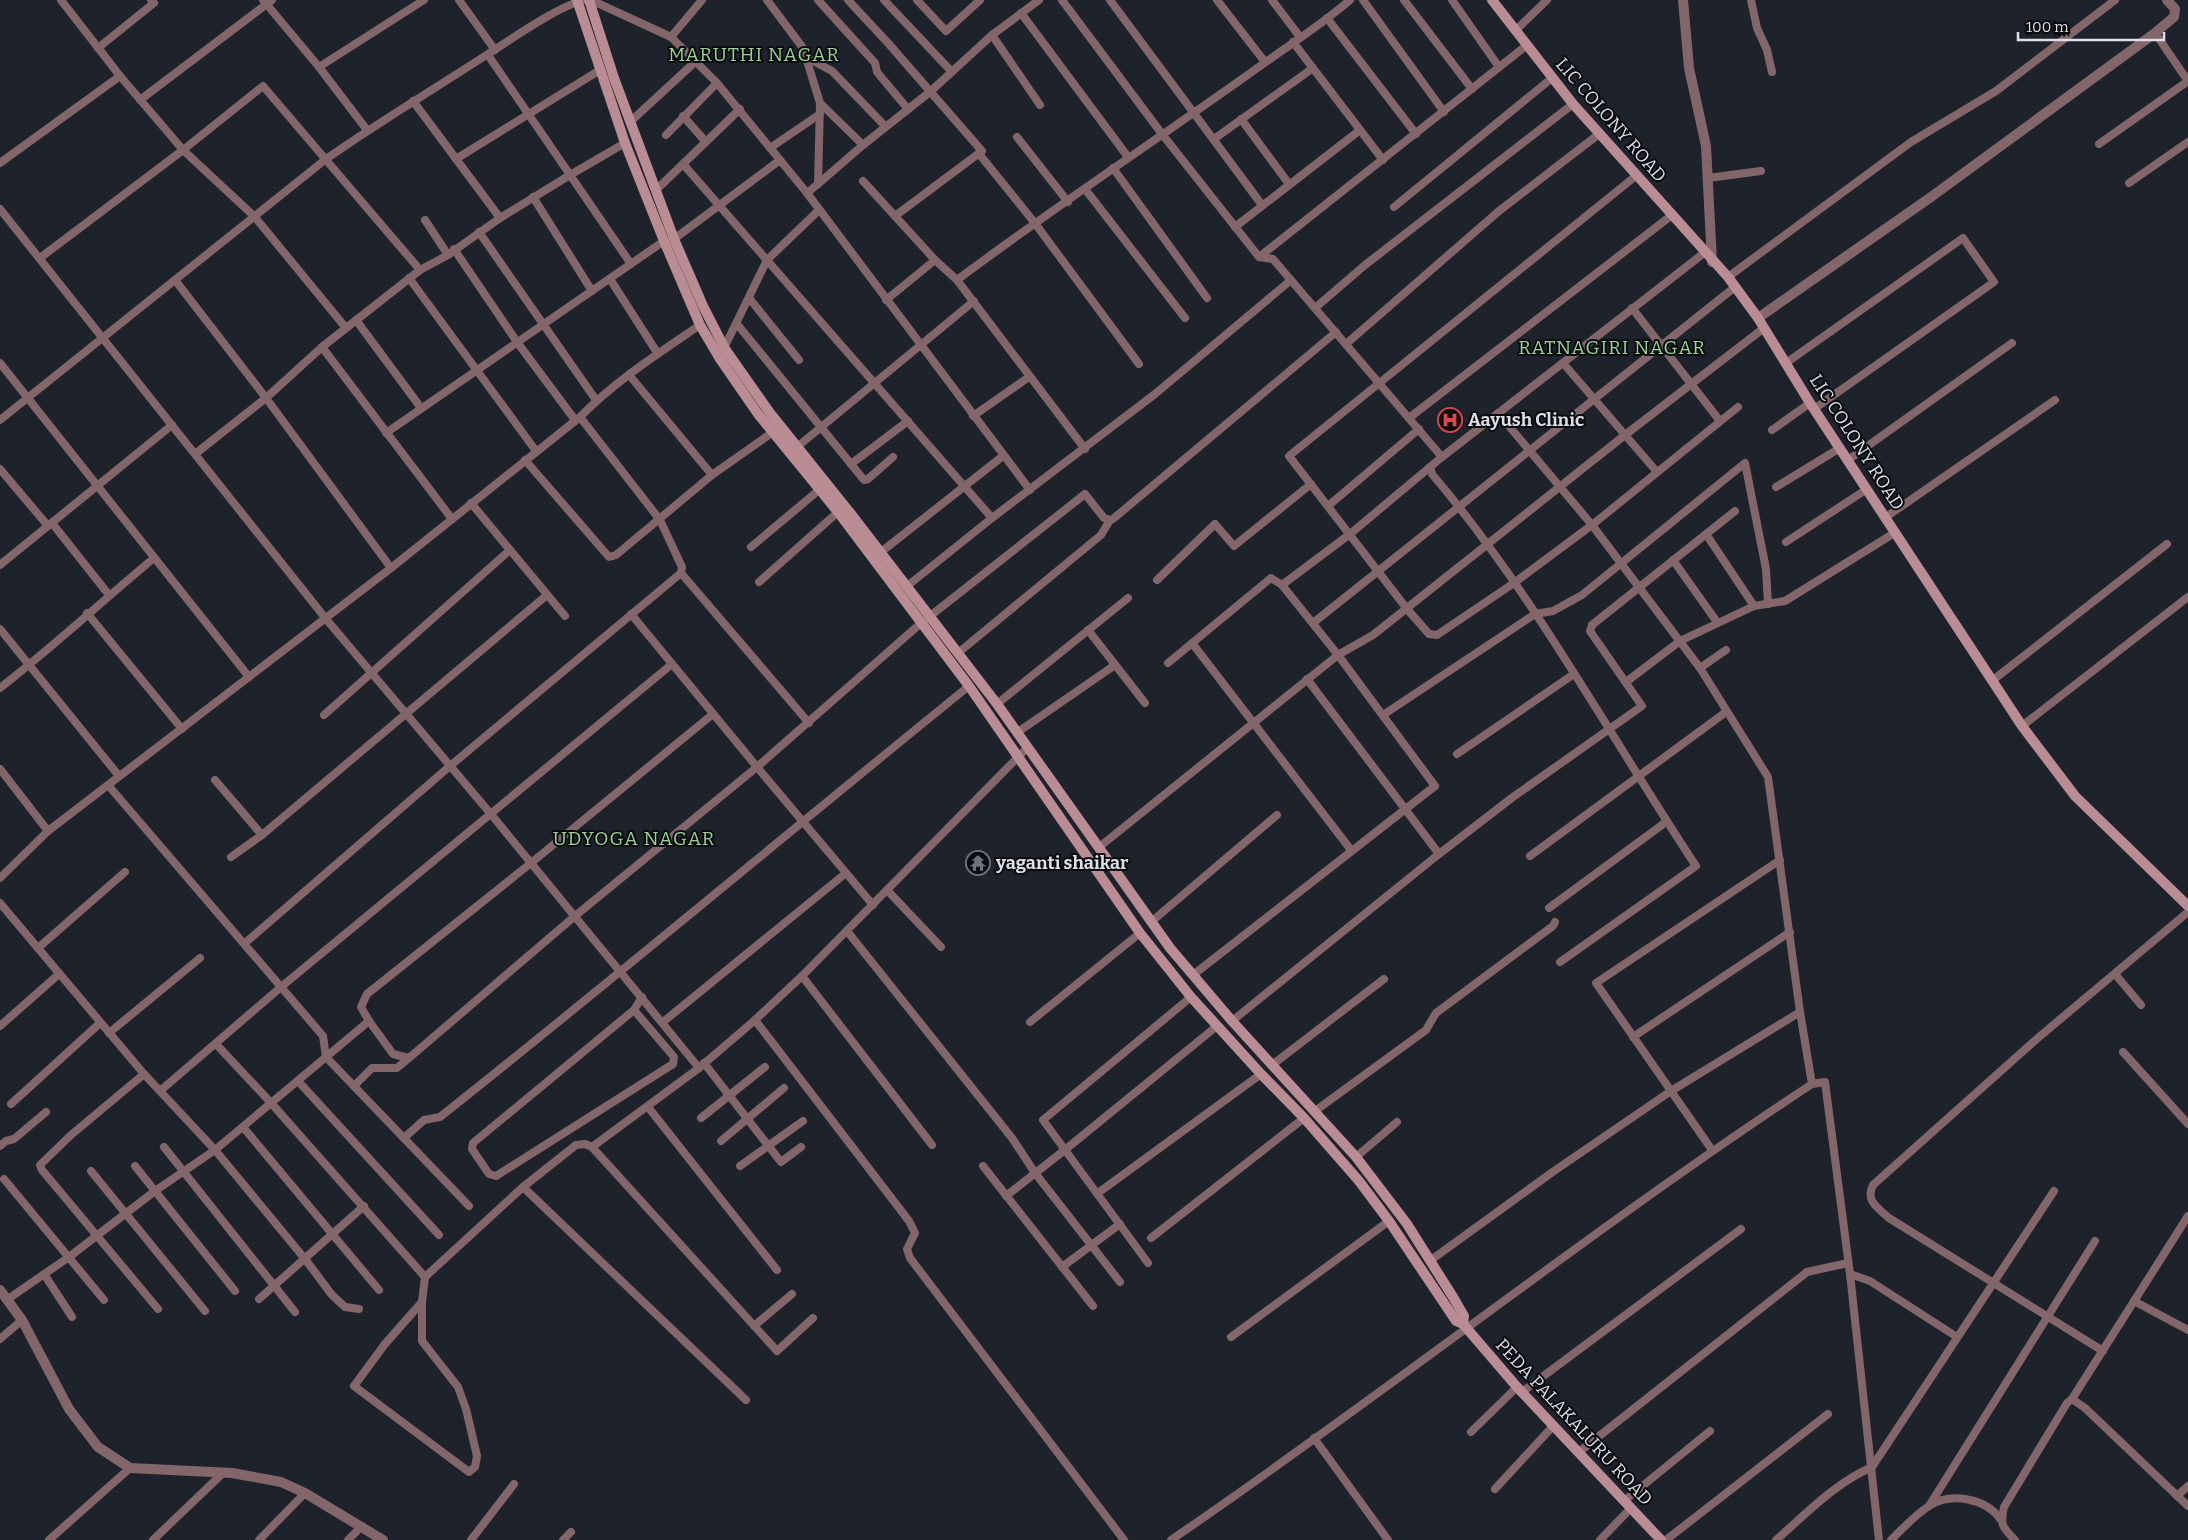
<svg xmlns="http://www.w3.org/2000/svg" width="2188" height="1540" viewBox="0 0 2188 1540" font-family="Bitter,serif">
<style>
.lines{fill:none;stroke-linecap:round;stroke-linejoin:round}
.minor{stroke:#83666a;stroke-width:8}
.tertiary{stroke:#83666a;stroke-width:10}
.secondary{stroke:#ba8c93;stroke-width:10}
.labels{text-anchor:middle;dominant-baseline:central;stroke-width:4;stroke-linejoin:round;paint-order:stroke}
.street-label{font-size:18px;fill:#dcdfe5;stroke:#0a0c10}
.poi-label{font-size:18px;font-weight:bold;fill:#dcdfe5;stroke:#0a0c10;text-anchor:start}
.neighbourhood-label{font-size:19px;letter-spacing:1px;fill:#9bd195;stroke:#0a0c10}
</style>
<rect width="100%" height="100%" fill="#1e232b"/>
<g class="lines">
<g class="minor">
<path d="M61 0 120 76 183 150 254 216 346 328"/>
<path d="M263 0 319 67 367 130"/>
<path d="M459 0 495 50"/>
<path d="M591 0 671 37 717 83 807 193 1030 490"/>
<path d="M767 0 803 48 820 103 818 184 807 193"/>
<path d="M818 0 875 63 877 72 907 108"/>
<path d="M848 0 888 43 982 151 895 216"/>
<path d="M884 0 952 72"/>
<path d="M917 0 946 31 980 0"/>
<path d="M1062 0 1162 134 1259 257 1273 259 1442 457"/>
<path d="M1110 0 1262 205"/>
<path d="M1217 0 1265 62"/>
<path d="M1272 0 1300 37"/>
<path d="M1363 0 1444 112"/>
<path d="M1404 0 1472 89"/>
<path d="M1452 0 1499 67"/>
<path d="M1751 0 1757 28 1767 50 1772 72"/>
<path d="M1021 13 1128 157"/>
<path d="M1327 18 1416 134"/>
<path d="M1515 31 1547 0"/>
<path d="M2155 33 2188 81"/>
<path d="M992 35 1040 105"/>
<path d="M671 37 702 0"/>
<path d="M1293 42 1383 160"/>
<path d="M98 48 154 3 151 0"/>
<path d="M488 55 631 264"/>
<path d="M806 57 832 71 885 126"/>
<path d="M319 67 424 0"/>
<path d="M140 100 272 0"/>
<path d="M413 101 500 218"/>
<path d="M820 103 863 145"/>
<path d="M683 116 706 142"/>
<path d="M1241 119 1289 184"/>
<path d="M630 122 695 62"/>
<path d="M666 135 717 83"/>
<path d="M1017 137 1068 202"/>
<path d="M1214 139 1313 68"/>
<path d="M2099 144 2188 81"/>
<path d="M770 148 820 114"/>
<path d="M980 155 1034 222 1139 364"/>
<path d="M456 159 600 70"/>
<path d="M0 163 120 76"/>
<path d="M683 164 992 518"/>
<path d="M1113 168 1207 298"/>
<path d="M1637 175 1289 456 1407 609 1429 634 1437 635 1514 583 1592 525 1738 407"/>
<path d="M1708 178 1761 171"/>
<path d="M863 181 935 260 957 280 1085 449"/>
<path d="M2129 183 2188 142"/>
<path d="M818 184 863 145 931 91 992 35 1039 0"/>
<path d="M1085 189 1185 318"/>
<path d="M656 190 740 109"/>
<path d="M533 197 592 291"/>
<path d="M1394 207 1552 78"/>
<path d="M0 209 326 619 490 813 699 1068"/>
<path d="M425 220 448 255"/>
<path d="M1235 227 1360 130"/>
<path d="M479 232 596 400"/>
<path d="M674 239 780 160"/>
<path d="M454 249 517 342 575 420"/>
<path d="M1259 257 1526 46"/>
<path d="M40 258 183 150 263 86 420 270"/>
<path d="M1728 277 1911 142 1996 91 2115 0"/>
<path d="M409 278 536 451"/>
<path d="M610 279 658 354"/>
<path d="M175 280 266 398 391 568"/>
<path d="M957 280C1053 208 1152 143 1249 74 1283 49 1319 27 1350 0"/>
<path d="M749 298 799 360"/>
<path d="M886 300 935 260"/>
<path d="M1315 308 1365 265 1573 104"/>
<path d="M1632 308 1720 421"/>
<path d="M356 320 421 408"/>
<path d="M737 324 864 480 868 479 893 457"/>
<path d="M1346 344 1499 211 1599 134"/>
<path d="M322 347 452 519"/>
<path d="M723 350 767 260 819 210"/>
<path d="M0 363 249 677"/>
<path d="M1563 363 1657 472"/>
<path d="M1786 363 1963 238 1994 282 1814 409"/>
<path d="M1498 413 1592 525 1700 668 1768 777 1800 1012 1812 1084 1825 1082 1850 1274 1879 1540"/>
<path d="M973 416 1029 377"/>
<path d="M1409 418 1672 215"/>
<path d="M0 420 326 159C379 122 434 89 488 54 513 38 557 7 584 0"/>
<path d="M1772 430 1810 403"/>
<path d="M386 433 664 241"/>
<path d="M797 447 974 301"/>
<path d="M195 454 266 398 322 347 420 270 448 255 500 218 570 175 625 143"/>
<path d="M525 460 609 557 616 555 712 475 630 376"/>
<path d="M1848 460 2012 343"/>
<path d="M851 464 908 421"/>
<path d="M1430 467 1432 474C1534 594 1609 735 1696 866L1560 962"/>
<path d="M0 469 48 526"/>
<path d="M712 475 773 432"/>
<path d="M1776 487 1840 448"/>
<path d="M471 503 565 616"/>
<path d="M1328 506 1419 429"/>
<path d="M1886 517 2055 400"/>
<path d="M52 523 109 595"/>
<path d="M1706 534 1754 606"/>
<path d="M1786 542 1867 489"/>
<path d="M751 547 819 490"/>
<path d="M881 552 1003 456"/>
<path d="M1673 560 1717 622"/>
<path d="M0 565 172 425"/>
<path d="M681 573 809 723"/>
<path d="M1157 580 1215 524 1234 546 1311 484"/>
<path d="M759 582 838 512"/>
<path d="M1282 585 1350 534 1442 457 1704 253"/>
<path d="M906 587 992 518 1155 394 1291 280"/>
<path d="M87 613 182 729"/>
<path d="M631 614 757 767 873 905"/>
<path d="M1313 623 1735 287"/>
<path d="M0 629 119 776"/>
<path d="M1088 630 1145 703"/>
<path d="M1192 643 1351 850"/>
<path d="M958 653 1101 535 1110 520"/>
<path d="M1168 663 1271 578 1282 585 1338 655 1435 786 1193 975"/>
<path d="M1700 668 1726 650"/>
<path d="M1307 679 1439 854"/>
<path d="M1993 680 2167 544"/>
<path d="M1626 682 1680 641 1754 606 1785 601 1896 532"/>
<path d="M0 688C53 647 102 601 154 558"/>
<path d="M997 704 1128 598"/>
<path d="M713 714 531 863 367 994 361 1007 369 1021 393 1054 409 1058 575 916 757 767 920 624 1085 494 1104 518 1110 520 1113 519 1336 332"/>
<path d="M324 715 510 550"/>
<path d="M1383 715 1535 614 1553 611 1582 595 1745 463 1766 569 1768 604"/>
<path d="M2022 726 2188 597"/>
<path d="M1018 732 1115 665"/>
<path d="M1457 754 1574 674"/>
<path d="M0 769 48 831"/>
<path d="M215 780 262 835"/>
<path d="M108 785 323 1036 326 1057 469 1206"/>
<path d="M1098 848 1338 655 1373 635 1625 435 1764 328"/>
<path d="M1530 856 1726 712"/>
<path d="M231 857 262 835 547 595"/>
<path d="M0 878 48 831 391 568 580 417C615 381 659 353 700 325"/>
<path d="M887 890 941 947"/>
<path d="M0 903 144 1074 215 1150 305 1259 332 1295 345 1307 359 1309"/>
<path d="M1549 908 1666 822"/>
<path d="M1151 922 1277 815"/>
<path d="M847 931 1012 1138 1035 1173 1120 1282"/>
<path d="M245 943 450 766 681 573 682 567 660 520 580 417"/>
<path d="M38 948 125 872"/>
<path d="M2115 974 2141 1005"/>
<path d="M802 976 932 1145"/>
<path d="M634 1010 674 1057 673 1064 496 1176 489 1174 472 1149 473 1143 634 1010 642 997"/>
<path d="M755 1020 909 1221 915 1233 907 1249 910 1258 1124 1540"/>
<path d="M1232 1021 1439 854 1513 797 1642 706 1590 631 1592 625 1735 511"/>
<path d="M663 1022 846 873"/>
<path d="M1030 1022 1140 933"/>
<path d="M0 1026 59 974"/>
<path d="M109 1033 200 958"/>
<path d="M1633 1037 1790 932"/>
<path d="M216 1044 272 1104 425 1277"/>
<path d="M2123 1052 2188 1124"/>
<path d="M704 1063 781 1162 801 1147"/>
<path d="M1272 1065 1384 979"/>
<path d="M144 1074 71 1135 40 1165 42 1170 158 1309"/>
<path d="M298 1081 439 1235"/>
<path d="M354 1086 372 1068H397L409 1058"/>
<path d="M160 1091 281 987 672 664"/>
<path d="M11 1104 100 1023"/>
<path d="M648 1107 777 1270"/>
<path d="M1315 1111 1426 1030 1436 1013 1553 926 1555 922"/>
<path d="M701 1118 765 1067"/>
<path d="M243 1127 379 1290"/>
<path d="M404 1138 424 1120 440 1117C618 976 792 829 969 686"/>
<path d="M721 1141 784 1088"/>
<path d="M0 1146 6 1141 14 1139 46 1112"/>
<path d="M164 1147 295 1312"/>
<path d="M592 1147 777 1351 813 1318"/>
<path d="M1712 1150 1596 983 1780 860"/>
<path d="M1356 1157 1397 1122"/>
<path d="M135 1166 235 1291"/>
<path d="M740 1166 803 1121"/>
<path d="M983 1166 1093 1306"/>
<path d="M91 1171 205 1311"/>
<path d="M4 1179 104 1300"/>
<path d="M523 1187 746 1400"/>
<path d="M1098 1193 1261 1074"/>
<path d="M1006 1196 1066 1149 1217 1026"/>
<path d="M1151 1238 1304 1118"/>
<path d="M1431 1260 1554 1171 1671 1091 1800 1012"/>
<path d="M1148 1263 1043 1120 1191 997"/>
<path d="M1062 1267 1120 1224"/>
<path d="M44 1274 72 1317"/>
<path d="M1850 1274 1870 1281 1957 1337"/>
<path d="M8 1299 69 1257 155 1191 215 1150 369 1021"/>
<path d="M259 1299 364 1206"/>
<path d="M2134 1301 2188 1330"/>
<path d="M422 1302V1341L458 1387 466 1409 477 1456 475 1467 469 1472 354 1386 385 1344 422 1302 425 1277 523 1187 576 1145 585 1144 592 1147 699 1068 755 1020 802 976 1028 747"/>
<path d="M754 1326 792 1294"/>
<path d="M1231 1337 1389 1221"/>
<path d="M0 1339 22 1320"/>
<path d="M2103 1351 1889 1218C1878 1208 1865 1201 1873 1185L2039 1037 2188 912"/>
<path d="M1522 1392 1741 1229"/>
<path d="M2072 1399 2188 1216"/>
<path d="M1471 1432 1517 1387"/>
<path d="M1314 1438 1388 1540"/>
<path d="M1579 1452 1807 1272 1848 1263"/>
<path d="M1495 1489 1554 1425"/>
<path d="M2177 1496 2188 1486"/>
<path d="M1624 1501 1710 1431"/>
<path d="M1929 1506 2095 1241"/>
<path d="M49 1540 130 1468"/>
<path d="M153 1540 223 1473"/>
<path d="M259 1540 305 1493"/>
<path d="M348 1540 362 1526"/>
<path d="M471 1540 514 1484"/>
<path d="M563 1540 571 1532"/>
<path d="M1171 1540C1388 1392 1593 1228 1812 1084"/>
<path d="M1600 1540 1631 1508"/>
<path d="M1666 1540 1828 1414"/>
<path d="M1776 1540C1806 1514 1835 1483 1872 1467L2054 1191"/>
<path d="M1891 1540C1902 1529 1915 1515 1929 1506 1951 1492 1986 1498 2001 1520"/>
<path d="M2015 1540C2002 1527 2000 1525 2004 1507L2067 1403 2072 1399 2085 1408 2188 1506"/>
</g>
<g class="tertiary">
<path d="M1683 0 1689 68 1706 146 1712 262"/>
<path d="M1758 318 1931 197 2155 33 2174 17 2175 9 2167 0"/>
<path d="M0 1290 22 1320 69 1409 98 1447 130 1468 232 1473 281 1482 305 1493 383 1540"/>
</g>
<g class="secondary">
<path d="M577 0 625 143 664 241 700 325 720 359 758 414 838 512 969 686 1140 933 1191 997 1261 1074 1304 1118 1359 1181 1389 1221 1456 1321 1463 1324 1517 1387 1661 1540"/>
<path d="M589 0 614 78 674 239 703 306 725 349 770 413 851 514 997 704 1170 948 1232 1021 1356 1157 1407 1224 1453 1297 1464 1316 1463 1324"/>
<path d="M1492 0 1573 104 1728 277 1758 318 1810 403 2022 726 2075 796 2188 906"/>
</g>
</g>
<defs>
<symbol id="hospital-ring" viewBox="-11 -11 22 22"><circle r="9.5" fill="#0a0c10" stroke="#e0444e" stroke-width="1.5"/><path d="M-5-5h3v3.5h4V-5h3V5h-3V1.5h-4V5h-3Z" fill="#e0444e"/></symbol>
<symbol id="temple-ring" viewBox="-11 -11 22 22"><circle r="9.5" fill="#0a0c10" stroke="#6b7280" stroke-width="1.5"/><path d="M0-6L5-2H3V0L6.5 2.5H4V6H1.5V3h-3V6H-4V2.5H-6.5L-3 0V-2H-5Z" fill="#6b7280"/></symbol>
</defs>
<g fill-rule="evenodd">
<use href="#hospital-ring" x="1436" y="406" width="28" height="28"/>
<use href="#temple-ring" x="964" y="849" width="28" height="28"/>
</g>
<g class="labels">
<g class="street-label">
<text transform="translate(1611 120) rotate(49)">LIC COLONY ROAD</text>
<text transform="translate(1857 442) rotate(57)">LIC COLONY ROAD</text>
<text transform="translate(1574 1422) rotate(47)">PEDA PALAKALURU ROAD</text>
</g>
<g class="poi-label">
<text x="1468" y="420">Aayush Clinic</text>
<text x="996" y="863">yaganti shaikar</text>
</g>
<g class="neighbourhood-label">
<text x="754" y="54">MARUTHI NAGAR</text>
<text x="1612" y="347">RATNAGIRI NAGAR</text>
<text x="634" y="838">UDYOGA NAGAR</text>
</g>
</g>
<path d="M2018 32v8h146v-8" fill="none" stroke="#dcdfe5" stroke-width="2.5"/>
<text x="2026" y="32" font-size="15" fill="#dcdfe5" stroke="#0a0c10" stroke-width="4" paint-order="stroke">100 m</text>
</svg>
